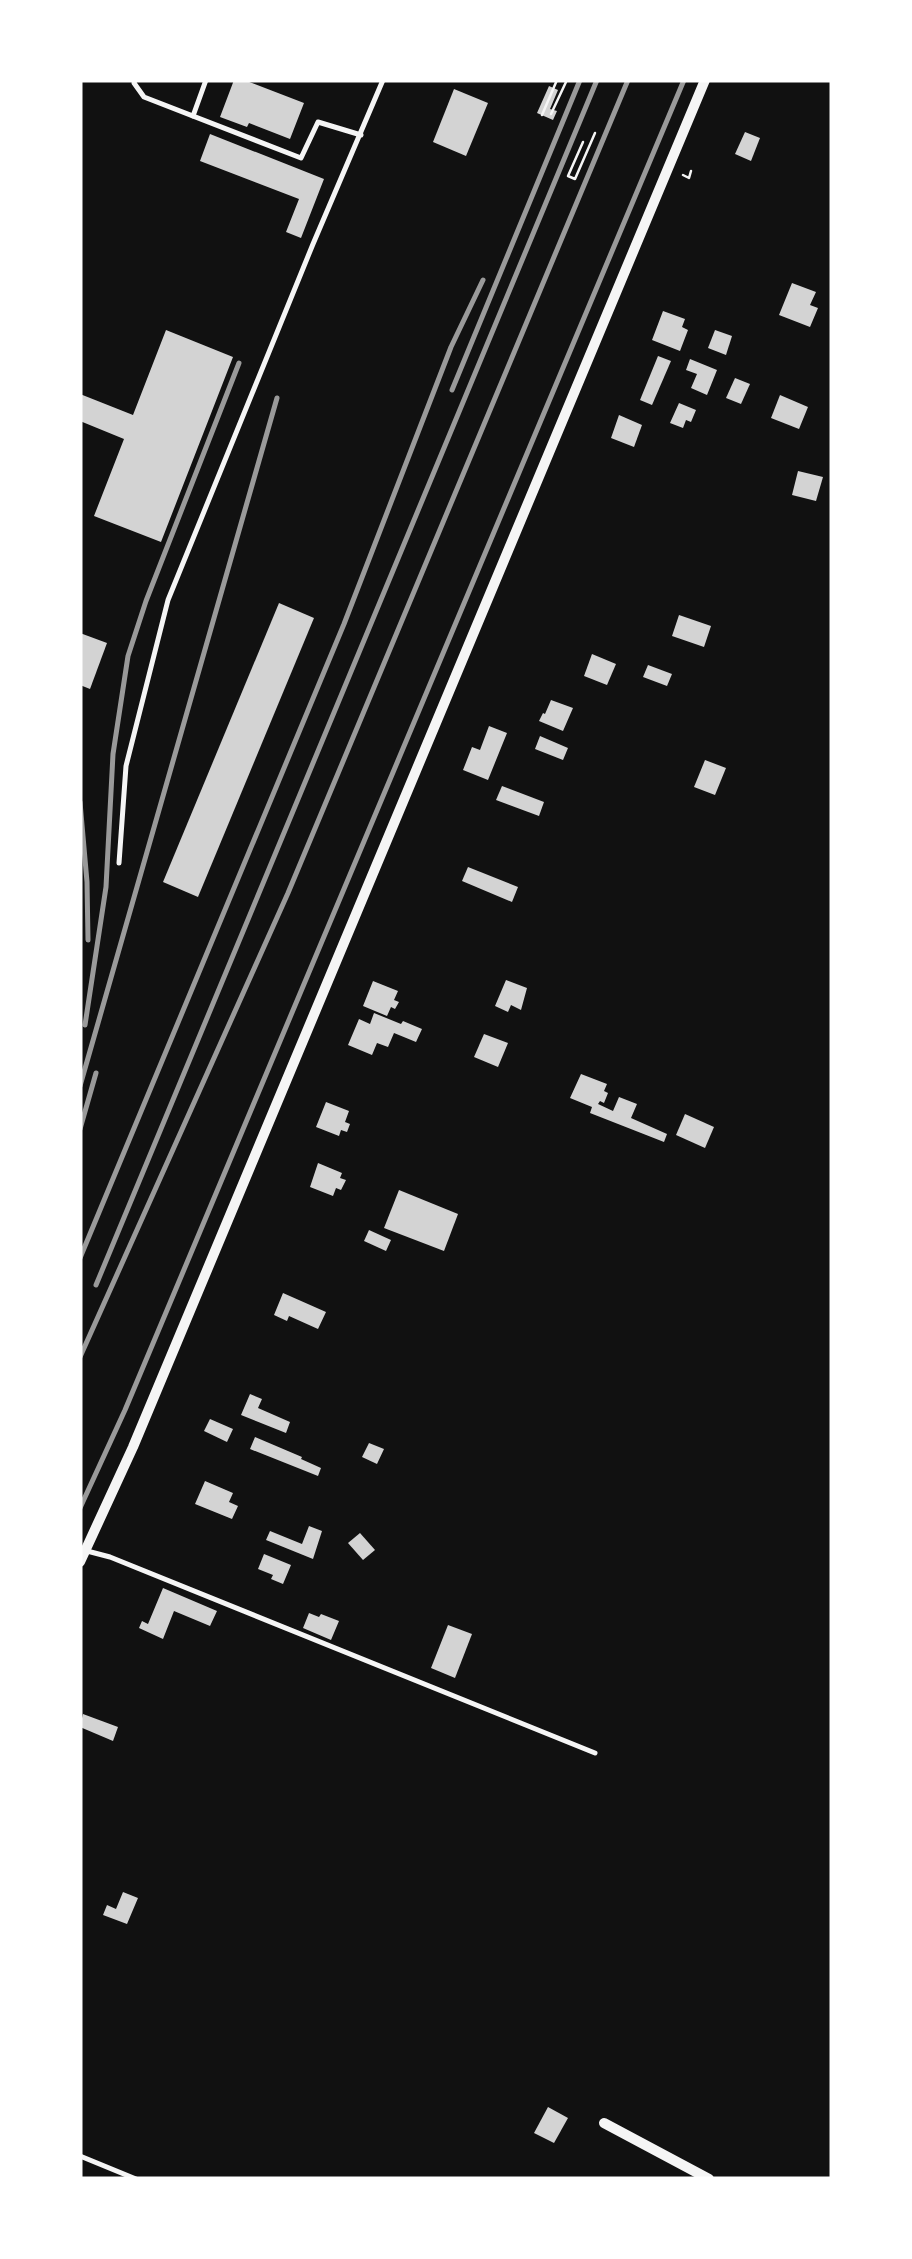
<svg xmlns="http://www.w3.org/2000/svg" width="912" height="2259" viewBox="0 0 912 2259" font-family="Commissioner,sans-serif">
<style>
.building{fill:#d3d3d3}
.lines{fill:none;stroke-linecap:round;stroke-linejoin:round}
.path{stroke:#f5f5f5;stroke-width:2.5}
.service{stroke:#f5f5f5;stroke-width:5}
.minor{stroke:#f5f5f5;stroke-width:10}
.rail{stroke:#9a9a9a;stroke-width:5}
</style>
<rect width="100%" height="100%" fill="#111"/>
<g class="building">
<path d="M234 80H244L304 103 290 139 249 123 247 127 220 117Z"/>
<path d="M549 86 558 90 550 109 557 111 553 120 537 113Z"/>
<path d="M454 89 488 103 466 156 433 142Z"/>
<path d="M745 132 760 138 751 161 735 154Z"/>
<path d="M210 134 324 179 301 238 286 232 299 199 200 161Z"/>
<path d="M792 283 816 292 810 305 818 308 810 327 779 315Z"/>
<path d="M663 311 685 319 682 327 688 330 680 351 652 340Z"/>
<path d="M166 330 233 357 161 542 94 516 124 439 80 421V394L133 415Z"/>
<path d="M715 330 732 336 726 355 708 348Z"/>
<path d="M658 356 671 361 652 405 640 400Z"/>
<path d="M690 359 717 370 707 395 691 388 697 374 686 370Z"/>
<path d="M735 378 750 384 741 404 726 398Z"/>
<path d="M780 395 808 407 799 429 771 418Z"/>
<path d="M679 403 696 410 691 422 686 420 683 428 670 423Z"/>
<path d="M619 415 642 425 634 447 611 438Z"/>
<path d="M798 471 823 477 816 501 792 495Z"/>
<path d="M279 603 314 618 198 897 163 882Z"/>
<path d="M679 615 711 626 704 647 672 636Z"/>
<path d="M80 633 107 643 90 689 80 685Z"/>
<path d="M592 654 616 664 607 685 584 676Z"/>
<path d="M648 665 672 674 667 686 643 677Z"/>
<path d="M551 700 573 708 563 731 539 721 543 713 545 714Z"/>
<path d="M489 726 507 733 488 780 463 770 472 747 480 750Z"/>
<path d="M540 736 568 748 563 760 535 749Z"/>
<path d="M705 760 726 768 715 795 694 787Z"/>
<path d="M502 786 544 802 539 816 496 800Z"/>
<path d="M468 867 518 887 512 902 462 881Z"/>
<path d="M506 980 527 988 521 1010 511 1005 508 1012 495 1006Z"/>
<path d="M373 981 398 991 394 1000 399 1002 395 1009 391 1007 387 1016 363 1006Z"/>
<path d="M374 1013 401 1024 403 1021 422 1029 416 1042 394 1033 388 1047 377 1043 372 1055 348 1045 359 1019 370 1024Z"/>
<path d="M484 1034 508 1043 498 1067 474 1057Z"/>
<path d="M581 1074 607 1084 604 1091 608 1093 604 1103 600 1101 598 1104 613 1111 619 1097 637 1104 631 1118 667 1134 664 1142 590 1113 592 1107 570 1098Z"/>
<path d="M326 1102 349 1111 345 1122 350 1124 347 1132 341 1130 339 1136 316 1127Z"/>
<path d="M685 1114 714 1127 705 1148 676 1135Z"/>
<path d="M318 1163 342 1173 340 1178 346 1180 341 1190 336 1188 333 1196 310 1187Z"/>
<path d="M399 1190 458 1214 444 1251 384 1228Z"/>
<path d="M369 1230 391 1240 386 1251 364 1241Z"/>
<path d="M283 1293 326 1312 318 1329 289 1316 287 1321 274 1315Z"/>
<path d="M250 1394 262 1399 258 1408 290 1422 286 1433 241 1415Z"/>
<path d="M210 1419 233 1429 227 1442 204 1431Z"/>
<path d="M255 1437 302 1457 301 1459 321 1468 318 1476 250 1449Z"/>
<path d="M369 1443 384 1449 377 1464 362 1457Z"/>
<path d="M205 1481 233 1493 229 1502 238 1506 232 1519 195 1504Z"/>
<path d="M309 1526 322 1531 313 1559 266 1540 270 1531 302 1544Z"/>
<path d="M360 1533 375 1550 363 1560 348 1543Z"/>
<path d="M264 1554 291 1565 283 1584 271 1579 273 1575 258 1569Z"/>
<path d="M163 1588 217 1611 210 1626 174 1611 163 1639 139 1628 142 1621 148 1624Z"/>
<path d="M309 1613 319 1617 321 1614 339 1621 331 1640 303 1628Z"/>
<path d="M448 1625 472 1634 455 1678 431 1668Z"/>
<path d="M83 1714 118 1727 113 1741 80 1727Z"/>
<path d="M123 1892 138 1898 127 1924 103 1915 107 1905 116 1909Z"/>
<path d="M548 2107 568 2118 554 2143 534 2133Z"/>
</g>
<g class="lines">
<g class="path">
<path d="M551 114 566 82"/>
<path d="M542 115 557 80"/>
<path d="M583 142 568 176 575 179 595 133"/>
<path d="M683 175 689 178 691 171"/>
</g>
<g class="service">
<path d="M135 80 134 83 144 97 301 158 318 122 361 135"/>
<path d="M193 116 206 80"/>
<path d="M119 863 126 766 168 600 313 244 383 80"/>
<path d="M87 1551 110 1557 595 1753"/>
<path d="M80 2156 136 2179"/>
</g>
<g class="minor">
<path d="M80 1562 133 1447 705 80"/>
<path d="M604 2123 709 2179"/>
</g>
<g class="rail">
<path d="M452 390 580 80"/>
<path d="M80 802 87 882 88 940"/>
<path d="M85 1025 106 887 113 754 128 656 146 601 239 363"/>
<path d="M80 1086 277 398"/>
<path d="M80 1129 96 1073"/>
<path d="M80 1258 344 624 451 347 483 280"/>
<path d="M96 1285 597 80"/>
<path d="M80 1357 288 893 628 80"/>
<path d="M80 1508 125 1410 684 80"/>
</g>
</g>
<rect width="912" height="2259" fill="none" stroke="#ffffff" stroke-width="165"/>
</svg>
